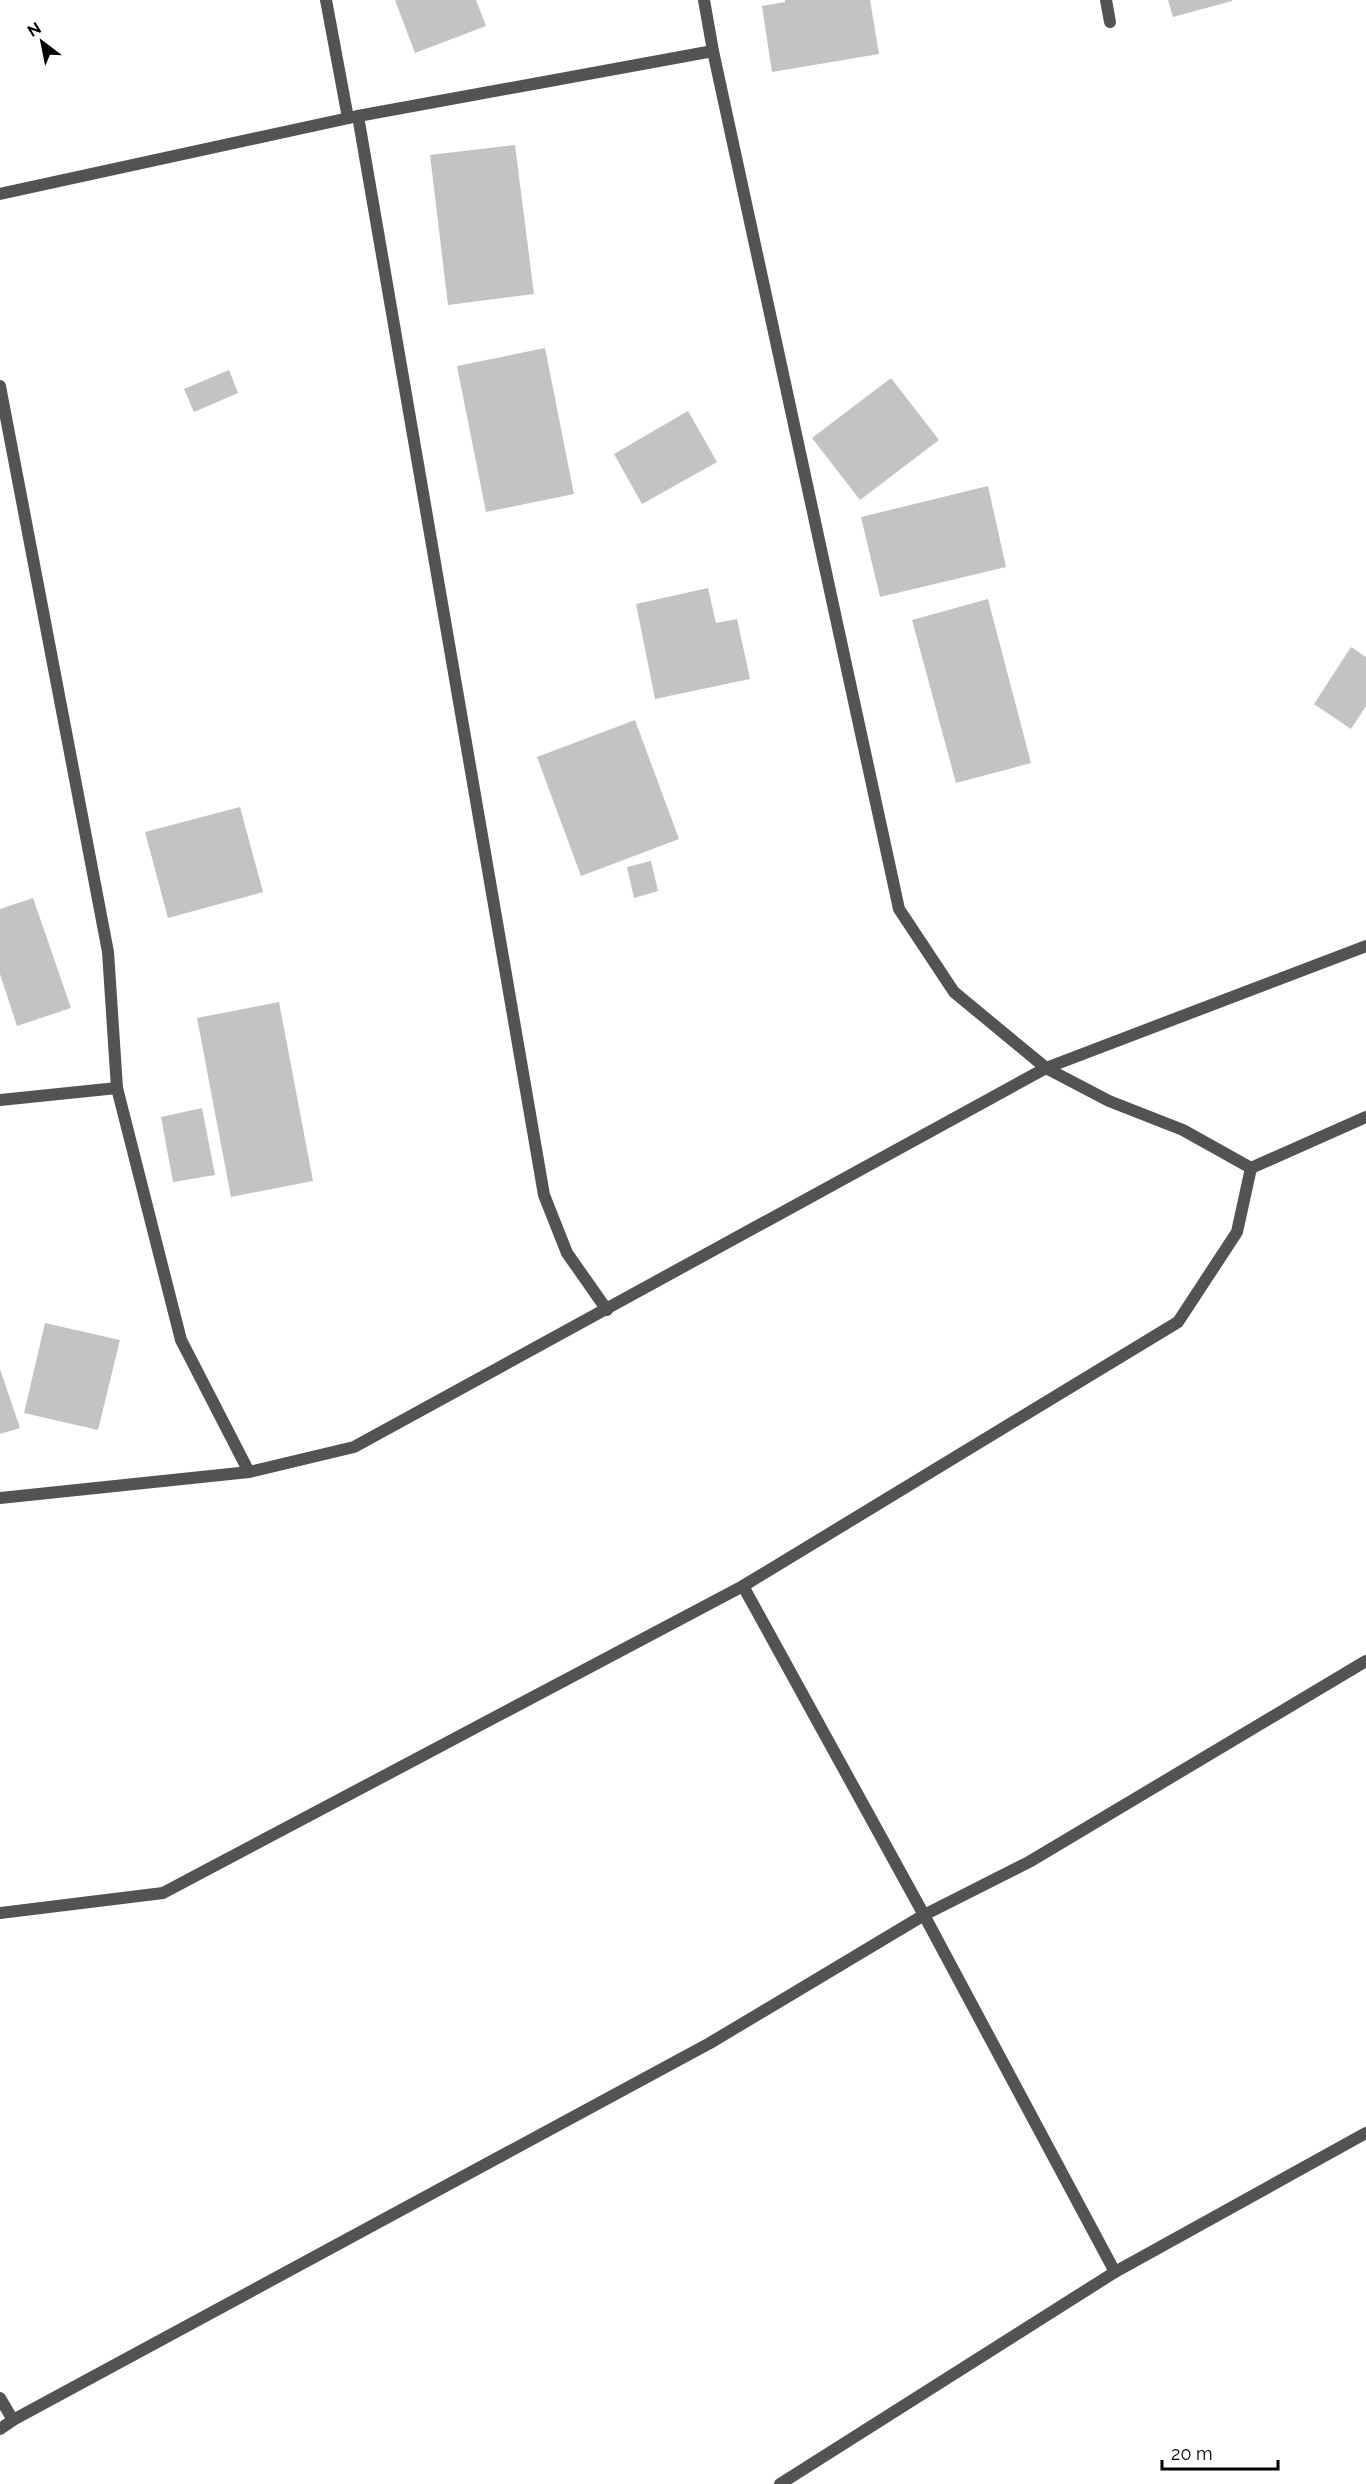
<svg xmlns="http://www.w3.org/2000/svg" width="1366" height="2484" viewBox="0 0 1366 2484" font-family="Raleway,sans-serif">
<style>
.building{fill:#c3c3c3}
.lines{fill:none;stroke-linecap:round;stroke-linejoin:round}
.lane{stroke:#535353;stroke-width:12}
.street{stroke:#535353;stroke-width:12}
</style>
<rect width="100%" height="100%" fill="#fff"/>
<g class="building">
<path d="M395 0H476L486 26 415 53Z"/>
<path d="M785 0H870L879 54 772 72 762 6 785 2Z"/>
<path d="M1168 0H1232V1L1173 17Z"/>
<path d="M515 145 534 294 448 305 430 155Z"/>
<path d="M545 348 574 494 486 512 457 366Z"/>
<path d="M229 370 238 393 194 412 184 389Z"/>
<path d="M891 378 939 440 860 500 812 438Z"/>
<path d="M688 411 717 462 642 504 614 454Z"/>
<path d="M988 486 1006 567 880 597 861 517Z"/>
<path d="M708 588 716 623 737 619 750 679 655 699 636 604Z"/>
<path d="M988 599 1031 763 956 783 912 620Z"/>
<path d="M1351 647 1366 657V706L1351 729 1314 704Z"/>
<path d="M635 720 679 839 581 876 537 757Z"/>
<path d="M240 807 263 892 168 918 145 832Z"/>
<path d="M651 861 658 891 634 898 627 867Z"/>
<path d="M33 898 71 1008 17 1026 0 974V909Z"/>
<path d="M279 1002 313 1181 231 1197 197 1018Z"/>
<path d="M202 1108 215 1175 173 1182 161 1117Z"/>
<path d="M45 1323 120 1340 98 1430 24 1413Z"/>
<path d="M0 1369 20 1428 0 1434Z"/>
</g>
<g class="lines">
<path class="lane" d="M326 0 348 118"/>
<g class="street">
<path d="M1106 0 1110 22"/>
<path d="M358 116 544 1195 567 1253 607 1310"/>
<path d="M0 194 358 116 713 51"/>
<path d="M0 386 108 952 117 1088 181 1340 249 1472"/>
<path d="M0 1100 117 1088"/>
<path d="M1251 1168 1366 1117"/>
<path d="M0 1498 249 1472 354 1447 1046 1068 1366 946"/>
<path d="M743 1586 924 1915 1115 2272"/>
<path d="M0 1913 163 1893 743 1586 1178 1322 1237 1232 1251 1168 1183 1130 1109 1101 1046 1068 954 992 899 909 713 51 704 0"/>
<path d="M0 2398 13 2420 0 2429"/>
<path d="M13 2420 710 2043 924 1915 1029 1862 1366 1661"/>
<path d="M780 2484 1115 2272 1366 2133"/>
</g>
</g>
<g transform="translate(42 42) rotate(328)" stroke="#ffffff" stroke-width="4.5" paint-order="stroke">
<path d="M0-4.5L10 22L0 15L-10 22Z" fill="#000000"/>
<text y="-9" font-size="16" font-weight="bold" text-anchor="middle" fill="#000000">N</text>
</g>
<path d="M1162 2460v9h116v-9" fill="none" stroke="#000000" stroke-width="3"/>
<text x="1171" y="2460" font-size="18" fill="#000000" stroke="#ffffff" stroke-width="4.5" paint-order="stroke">20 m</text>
</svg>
